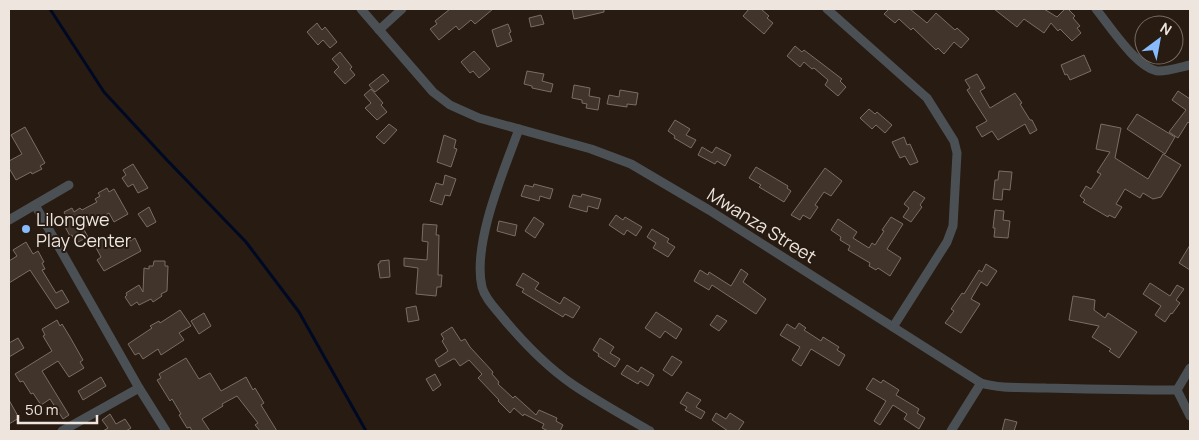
<svg xmlns="http://www.w3.org/2000/svg" width="1199" height="440" viewBox="0 0 1199 440" font-family="Manrope,sans-serif">
<style>
.lines{fill:none;stroke-linecap:round;stroke-linejoin:round}
.stream{stroke:#000924;stroke-width:3}
.building{fill:#41342a;stroke:#7c6d63}
.street{stroke:#4b5055;stroke-width:9}
.poi-dot{fill:#87bbfc;stroke:#271b12;stroke-width:2}
.labels{text-anchor:middle;dominant-baseline:central;stroke-width:4;stroke-linejoin:round;paint-order:stroke}
.poi-label{font-size:18px;fill:#eee5df;stroke:#271b12;text-anchor:start}
.street-label{font-size:18px;fill:#eee5df;stroke:#271b12}
</style>
<rect width="100%" height="100%" fill="#271b12"/>
<g class="lines">
<path class="stream" d="M50 9 104 92 165 158 246 242 299 312 366 431"/>
</g>
<g class="building">
<path d="M450 9H493L475 24 471 20 459 30 456 26 439 40 430 29 437 24 435 21Z"/>
<path d="M572 9H604V12L574 19Z"/>
<path d="M749 9H761L769 16 767 18 773 23 764 34 743 16Z"/>
<path d="M889 9H910L927 23 936 13 955 30 957 28 969 39 961 48 954 42 944 54 938 48 936 50 913 28 911 30 899 19 895 23 884 14Z"/>
<path d="M994 9H1044L1057 17 1065 9H1068L1075 16 1073 18 1080 26 1077 28 1081 33 1072 41 1060 29 1058 31 1051 23 1044 33 1024 19 1017 27Z"/>
<path d="M541 15 544 24 531 27 529 18Z"/>
<path d="M317 23 322 30 325 27 337 42 330 48 323 40 318 45 307 32Z"/>
<path d="M508 24 511 32 509 33 512 41 497 47 492 30Z"/>
<path d="M795 46 802 52 804 50 842 79 840 81 846 87 838 96 825 85 828 80 814 68 812 69 804 62 800 67 787 56Z"/>
<path d="M474 51 490 69 479 78 473 71 470 73 461 62Z"/>
<path d="M340 52 352 67 350 69 355 75 345 84 334 72 339 67 332 59Z"/>
<path d="M1084 55 1091 71 1070 80 1067 74 1065 75 1061 65Z"/>
<path d="M527 71 544 74 542 81 553 84 551 92 532 88V86L524 84Z"/>
<path d="M383 74 389 81 375 92 369 85Z"/>
<path d="M977 74 985 88 980 91 990 108 1015 93 1022 103 1020 104 1030 120H1032L1037 130 1030 134 1025 124 998 140 992 131 982 137 976 127 987 121 967 90 970 88 965 80Z"/>
<path d="M574 85 590 88 589 96 600 98 598 110 586 108 587 104 582 103V100L572 98Z"/>
<path d="M371 89 383 103 381 105 387 112 377 120 365 108 371 103 364 95Z"/>
<path d="M620 90 638 93 636 105 627 104V107L607 104 609 95 619 97Z"/>
<path d="M1178 91 1190 99V124L1188 122 1178 138 1169 132 1186 110 1172 100Z"/>
<path d="M869 109 875 114 877 112 892 125 885 133 876 125 872 129 860 118Z"/>
<path d="M1137 114 1175 137 1165 154 1127 129Z"/>
<path d="M675 120 690 129 686 135 696 140 691 148 674 138 675 136 668 131Z"/>
<path d="M389 124 397 130 384 144 376 137Z"/>
<path d="M1101 124 1121 128 1115 158 1148 179 1163 154 1181 165 1161 197 1153 199 1143 193 1140 198 1125 189 1116 204 1122 207 1115 218 1109 215 1108 217 1091 207 1083 202 1085 200 1080 196 1086 186 1091 189 1101 174 1097 172 1110 152 1096 149Z"/>
<path d="M25 127 45 163 40 166 42 169 32 174 31 172 16 180 9 168V161L22 154 11 135Z"/>
<path d="M444 135 456 140 454 148 457 149 451 167 437 162Z"/>
<path d="M904 137 907 145 910 144 918 162 910 165 905 156 900 158 892 142Z"/>
<path d="M702 147 712 153 716 147 731 155 725 166 717 161 715 164 698 155Z"/>
<path d="M133 164 148 188 138 193 133 184 128 187 122 178 126 175 123 170Z"/>
<path d="M756 167 788 186 787 188 791 191 784 202 759 187 761 185 749 178Z"/>
<path d="M825 168 842 181 831 196 824 192 815 205 818 207 810 219 803 215 800 220 791 215Z"/>
<path d="M999 171 1012 172 1010 190 1003 189 1002 200 993 199 995 180H998Z"/>
<path d="M445 175 456 179 450 196 445 195 442 205 430 201 436 183 443 185Z"/>
<path d="M534 184 553 189 550 199 540 196 539 201 521 196 525 185 533 187Z"/>
<path d="M107 188 109 192 114 189 128 214 114 222 109 213 93 222 83 228 88 237 76 243 72 235 70 236 61 219 66 216 64 212 72 208 74 212 80 208 82 210 97 202 95 199 100 196 98 193Z"/>
<path d="M914 191 925 198 920 205 922 207 911 222 903 217 909 208 904 204Z"/>
<path d="M582 194 601 199 598 209 588 206 587 212 569 207 573 195 581 197Z"/>
<path d="M149 207 156 222 147 227 138 214Z"/>
<path d="M995 210 1004 211 1003 220 1010 221 1008 238 994 237 995 228H993Z"/>
<path d="M616 215 623 220 625 217 642 227 636 236 627 230 624 235 609 225Z"/>
<path d="M534 217 544 224 535 238 525 231Z"/>
<path d="M891 217 903 224 887 249 901 258 890 276 878 268 876 270 869 266 870 263 848 250 850 246 840 240 841 237 831 230 838 219 857 232 853 238 869 248 872 243 875 245 884 231 882 230Z"/>
<path d="M499 221 517 225 515 236 497 231Z"/>
<path d="M423 224 437 225 436 235H439L438 275H442L441 287H437L436 296 416 294 418 268 404 266V258L427 260 428 242 422 241Z"/>
<path d="M652 229 669 239 667 242 675 247 668 257 653 248 656 243 647 237Z"/>
<path d="M110 236 115 245 129 238 130 241 135 238 141 251 104 271 97 260 101 257 94 244Z"/>
<path d="M26 242 33 254 38 251 44 262 42 263 45 269 42 270 56 293 62 290 69 302 56 309 30 270 9 283V261L17 256 13 250Z"/>
<path d="M1190 245V270L1179 263Z"/>
<path d="M389 260 390 277 380 278 378 264 380 263V261Z"/>
<path d="M154 261H165V266H168L167 291 161 294 162 296 153 302 151 299 139 305 137 302 131 306 125 297 127 295 126 293 139 285 143 292 144 268 149 269V266H153Z"/>
<path d="M986 264 997 271 987 286 981 282 971 299 980 304 961 333 945 323 954 311 951 309 962 293 964 294 979 270 982 272Z"/>
<path d="M741 269 748 274 743 282 766 299 756 314 712 285 709 290 694 281 700 270 708 275 709 272 731 286Z"/>
<path d="M523 273 539 283 535 289 560 304 564 297 580 307 573 318 565 314 563 317 522 292 524 289 516 285Z"/>
<path d="M1150 283 1170 296 1177 285 1184 289 1176 300 1180 303 1172 314 1171 313 1165 322 1155 315 1161 306 1143 294Z"/>
<path d="M1073 296 1095 300 1094 310 1105 318 1108 313 1137 332 1119 358 1109 351 1111 349 1092 337 1099 326 1069 320Z"/>
<path d="M416 306 419 320 408 322 406 308Z"/>
<path d="M180 310 191 326 179 333 184 340 161 355 158 349 143 359 139 353 135 355 128 344 152 328 150 326 159 321 160 323Z"/>
<path d="M656 312 682 329 676 339 665 331 660 338 645 328Z"/>
<path d="M204 313 211 326 199 334 191 321Z"/>
<path d="M717 315 727 321 719 331 710 325Z"/>
<path d="M57 320 60 326 62 324 70 337 83 360 80 362 84 368 69 377 58 361 42 371 69 415 63 419 50 399 41 405 33 393 31 394 23 381 20 382 15 374 52 351 43 336 45 335 42 329Z"/>
<path d="M799 323 806 328 804 330 821 341 823 337 839 347 837 350 845 355 839 366 811 349 801 366 792 360 800 347 780 335 787 324 795 329Z"/>
<path d="M452 327 461 341 465 339 470 347 493 372 492 374 499 382 498 384 513 398 515 396 536 415 539 410 557 418 556 421 563 425 560 431H548L542 428 544 424 524 414 523 416 514 408 510 413 498 401 499 400 478 378 482 374 469 360 460 366 455 359H453L439 367 435 360 448 351 442 341 444 339 441 334Z"/>
<path d="M18 338 24 348 9 357V343Z"/>
<path d="M600 338 614 347 610 353 620 359 615 367 598 356 599 354 593 350Z"/>
<path d="M672 356 682 362 672 376 663 370Z"/>
<path d="M186 358 199 379 210 373 221 391 246 377 253 390 255 388 264 403 261 405 277 431H260L255 425 258 423 237 396 222 404 223 406 202 419 210 431H192L190 427 187 428 179 415 181 414 172 399 170 401 157 380 161 378 159 374Z"/>
<path d="M627 365 638 372 641 367 654 375 648 386 640 381 638 384 621 374Z"/>
<path d="M435 374 441 385 433 391 426 379Z"/>
<path d="M101 377 106 386 83 400 78 391Z"/>
<path d="M873 378 881 383 883 380 899 390 896 395 919 409 917 413 925 418 919 429 904 419 907 414 893 405 880 425 874 421 886 401 866 389Z"/>
<path d="M687 392 701 400 696 407 705 412 701 419 685 410 687 407 680 403Z"/>
<path d="M9 400 19 418 9 424Z"/>
<path d="M716 413 726 419 730 413 744 422 738 431H728L712 420Z"/>
<path d="M110 414 116 424 125 419 131 428 126 431H103L108 428 102 420Z"/>
<path d="M1005 419 1017 422 1014 431H1002Z"/>
</g>
<g class="lines">
<g class="street">
<path d="M361 9 433 92 450 105 479 118 591 149 631 164 709 210 981 383C1001 389 1024 387 1046 388 1089 389 1133 390 1177 390"/>
<path d="M827 9 927 98 954 141 957 153 953 226 947 242 893 327"/>
<path d="M1096 9C1109 25 1138 70 1159 71 1169 71 1181 67 1190 65"/>
<path d="M379 30 402 9"/>
<path d="M519 129C504 170 472 244 482 287 485 299 496 309 503 318 523 342 546 366 572 384 597 401 624 416 650 431"/>
<path d="M35 205 139 388 166 431"/>
<path d="M9 220 69 185"/>
<path d="M1190 368 1177 390 1190 416"/>
<path d="M62 431 139 388"/>
<path d="M951 431 981 383"/>
</g>
</g>
<circle class="poi-dot" cx="26" cy="229" r="5"/>
<g class="labels">
<g class="poi-label">
<text x="36" y="219">Lilongwe<tspan x="36" dy="21">Play Center</tspan></text>
</g>
<g class="street-label">
<text transform="translate(762 225) rotate(32)">Mwanza Street</text>
</g>
</g>
<rect width="1199" height="440" fill="none" stroke="#eee5df" stroke-width="20"/>
<g transform="translate(1159 40) rotate(32)"><circle r="24" fill="#271b12" stroke="#776c64"/>
<path d="M0-4L9 19L0 12L-9 19Z" fill="#87bbfc"/>
<text y="-8" font-size="14" font-weight="bold" text-anchor="middle" fill="#eee5df">N</text>
</g>
<path d="M18 415v8h79v-8" fill="none" stroke="#eee5df" stroke-width="2.5"/>
<text x="25" y="415" font-size="15" fill="#eee5df" stroke="#271b12" stroke-width="4" paint-order="stroke">50 m</text>
</svg>
